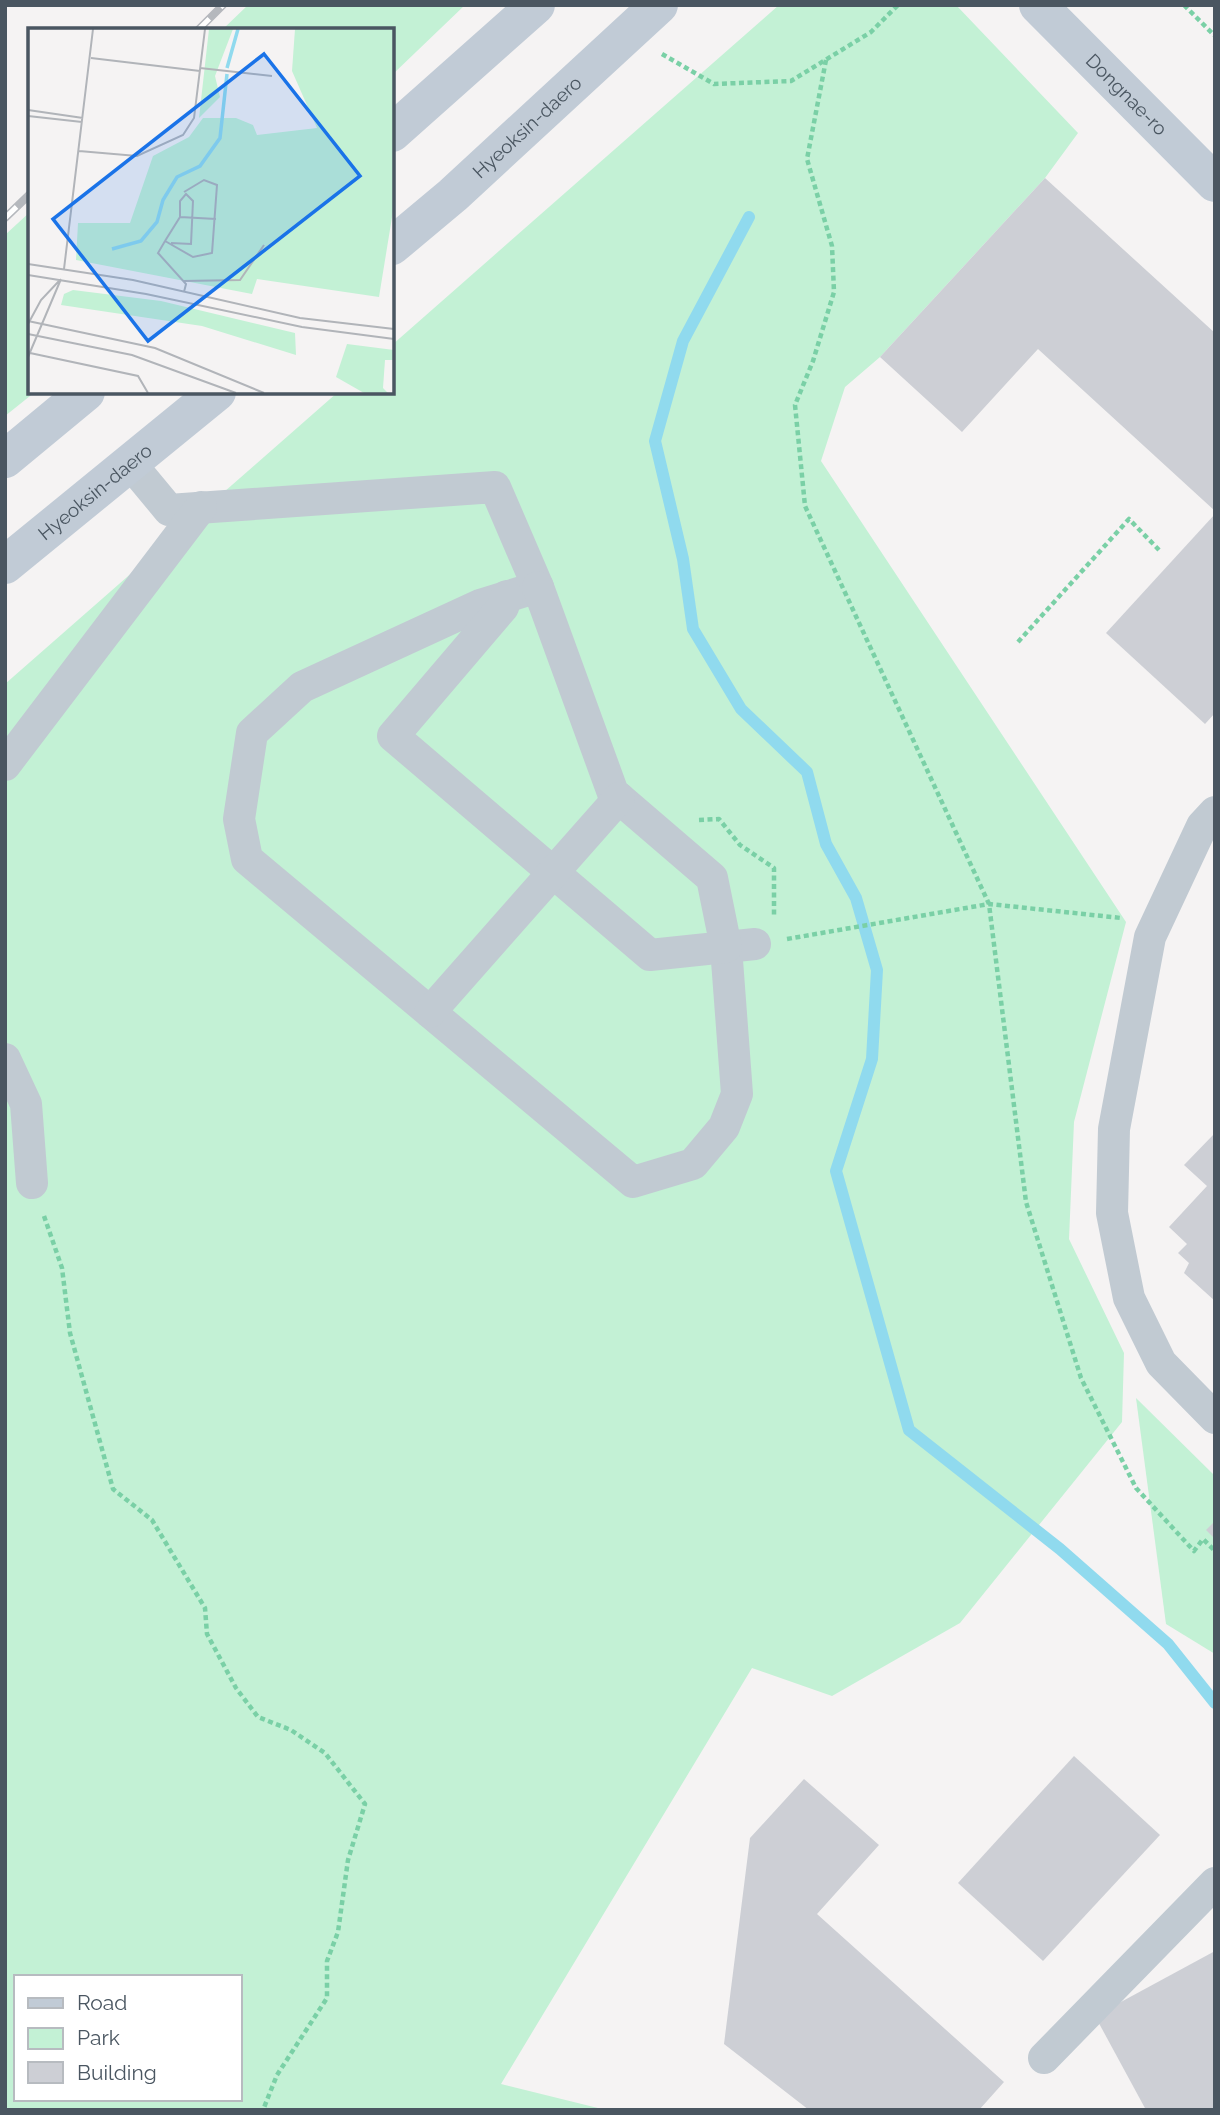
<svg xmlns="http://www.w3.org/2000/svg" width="1220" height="2115" viewBox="0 0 1220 2115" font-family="Raleway,sans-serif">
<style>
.green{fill:#c3f1d5;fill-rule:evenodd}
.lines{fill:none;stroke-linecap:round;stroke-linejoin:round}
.stream{stroke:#90daee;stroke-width:12}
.building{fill:#cdcfd5}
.path{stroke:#7ad0a6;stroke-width:4.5;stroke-dasharray:5 3.5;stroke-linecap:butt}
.street{stroke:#c1cad2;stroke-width:32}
.secondary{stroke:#c1cbd6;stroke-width:38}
.rail-casing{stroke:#b5b8bd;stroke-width:8}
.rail{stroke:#fff;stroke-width:5;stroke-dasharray:16;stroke-linecap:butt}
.labels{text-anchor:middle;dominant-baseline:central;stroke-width:5;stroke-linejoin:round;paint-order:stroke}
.street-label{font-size:19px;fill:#4a5661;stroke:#fff}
.inset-river{fill:none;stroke:#90daee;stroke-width:3.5}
.inset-road{fill:none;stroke:#b1b4b9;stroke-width:2}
.view{fill:#1a73e8;fill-opacity:0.15;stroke:#1a73e8;stroke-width:3.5}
.inset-edge{fill:none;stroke:#4a5661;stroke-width:3.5}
</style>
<rect width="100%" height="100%" fill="#f5f3f3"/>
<g class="green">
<path d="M248 5H465L392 75V30H222Z"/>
<path d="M779 5H956L1078 133 1045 178 880 357 845 387 821 461 1126 922 1074 1122 1069 1239 1124 1353 1122 1422 960 1623 832 1696 752 1668 501 2084 606 2110H5V684L338 392H392V345ZM16 1977H240V2099H16Z"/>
<path d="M30 212V392H35L5 416V235Z"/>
<path d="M1136 1398 1215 1476V1654L1166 1624Z"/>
</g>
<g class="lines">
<path class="stream" d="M749 217 683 341 655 441 683 559 693 629 741 709 807 772 826 844 856 898 877 970 872 1059 836 1171 909 1430 1060 1549 1168 1644 1215 1703"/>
</g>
<g class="building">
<path d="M1045 178 1215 333V511L1038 349 962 432 880 357Z"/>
<path d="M1215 514V713L1205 724 1106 633Z"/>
<path d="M1215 1133V1301L1184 1273 1189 1263 1178 1253 1187 1244 1169 1227 1207 1186 1184 1165Z"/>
<path d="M1215 1521V1539L1206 1530Z"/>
<path d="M1074 1756 1160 1835 1043 1961 958 1883Z"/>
<path d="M804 1779 879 1845 817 1914 1004 2082 979 2110H809L724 2044 750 1838Z"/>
<path d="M1215 1951V2110H1146L1095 2016Z"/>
</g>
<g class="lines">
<g class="path">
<path d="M1184 5 1215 36"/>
<path d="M662 54 714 84 791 81 871 32 898 5"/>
<path d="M826 60 807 159 832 246 834 292 813 361 795 405 805 506 989 904 1026 1202 1081 1378 1136 1488 1194 1551 1203 1539 1215 1551"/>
<path d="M1018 642 1129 519 1159 550"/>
<path d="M699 820 719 819 740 845 774 868V916"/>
<path d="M787 939 989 904 1121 918"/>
<path d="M44 1216 62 1268 70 1333 113 1489 152 1520 205 1608 207 1634 236 1688 258 1717 291 1730 325 1753 365 1804 348 1860 338 1932 327 1961V1998L277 2075 263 2110"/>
</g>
<g class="street">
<path d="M130 463 169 510 495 487 538 587 480 605 302 687 252 733 239 819 247 859 633 1182 693 1164 724 1127 737 1094 726 947 755 944"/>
<path d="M507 596 503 607 393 736 650 955 726 947 712 878 613 793 538 587"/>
<path d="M5 765 201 507"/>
<path d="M1215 812 1202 826 1150 937 1114 1129 1112 1213 1129 1298 1161 1363 1215 1418"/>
<path d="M430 1012 619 798"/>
<path d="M5 1059 26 1104 32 1183"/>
<path d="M1044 2058 1215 1883"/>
</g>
<g class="secondary">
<path id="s1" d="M1038 5 1215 183"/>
<path d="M392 133 536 5"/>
<path id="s2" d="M392 246 453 195 659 5"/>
<path d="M5 459 86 392"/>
<path id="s3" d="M5 565 217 392"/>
</g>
<defs>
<g id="rail">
<path d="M198 30 223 5"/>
<path d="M5 218 30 194"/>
</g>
</defs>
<use href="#rail" class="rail-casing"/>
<use href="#rail" class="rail"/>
</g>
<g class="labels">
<g class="street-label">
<text stroke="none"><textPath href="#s1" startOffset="126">Dongnae-ro</textPath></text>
<text stroke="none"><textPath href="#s2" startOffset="180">Hyeoksin-daero</textPath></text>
<text stroke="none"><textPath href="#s3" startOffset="116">Hyeoksin-daero</textPath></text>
</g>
</g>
<g transform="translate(28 28)">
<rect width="366" height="366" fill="#f5f3f3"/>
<path d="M181 1H205L187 48 192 69 171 90ZM267 1H366V177L351 269 229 251 224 266 48 232 50 195H102L125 128 161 109 175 90H208L225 97 229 107 289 100 264 43ZM45 262 133 273 267 305 268 327 174 298 33 277 36 266ZM319 316 366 322V332H357L355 360 360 365H336L308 349Z" fill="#c3f1d5"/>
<path class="inset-river" d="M199 40 210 1M84 221 113 213 129 194 135 172 149 149 172 138 192 110 199 46"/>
<path class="inset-road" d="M63 30 172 43M172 40 244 48M0 82 55 90M0 88 54 94M51 123 109 128 155 107 166 90 177 1M156 164 176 152 189 157 184 225 165 229 137 213 130 225 158 256 156 264M152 189 188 191M137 213 152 189V173L158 166 165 173 163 216 143 215M0 236 105 252 272 290 366 301M36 241 65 1M0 247 118 266 274 299 366 311M155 253 212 252 236 217M0 293 127 320 236 365M0 296 13 272 31 253M0 306 104 327 208 365M2 325 110 348 120 365M0 329 33 251"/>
<path class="view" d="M236 26 332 148 120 313 25 191Z"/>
<rect width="366" height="366" class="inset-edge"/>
</g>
<rect width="1220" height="2115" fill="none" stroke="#4a5661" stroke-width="14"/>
<rect x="14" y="1975" width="228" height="126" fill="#ffffff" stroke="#b7bbc0" stroke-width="2"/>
<rect x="28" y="1998" width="35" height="10" fill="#c1cbd6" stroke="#b7bbc0" stroke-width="2"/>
<text x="77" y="2010" font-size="21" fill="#4a5661">Road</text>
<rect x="28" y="2028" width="35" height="21" fill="#c3f1d5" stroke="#b7bbc0" stroke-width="2"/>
<text x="77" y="2045" font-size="21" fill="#4a5661">Park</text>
<rect x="28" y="2062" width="35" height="21" fill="#cdcfd5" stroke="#b7bbc0" stroke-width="2"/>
<text x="77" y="2080" font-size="21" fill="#4a5661">Building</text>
</svg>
